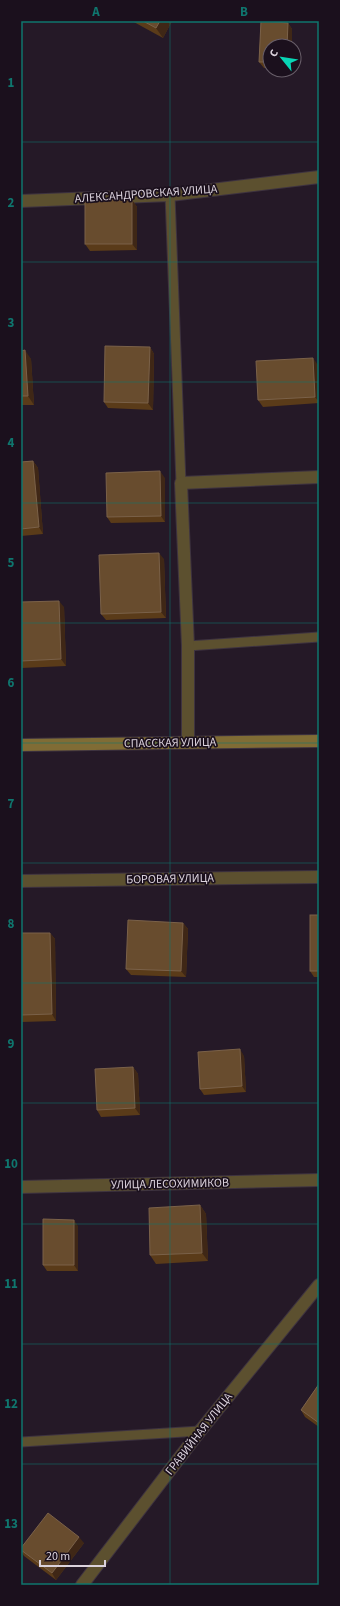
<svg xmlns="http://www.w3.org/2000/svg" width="340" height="1606" viewBox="0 0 340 1606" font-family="'Source Sans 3',sans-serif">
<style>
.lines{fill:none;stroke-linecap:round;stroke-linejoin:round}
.lane-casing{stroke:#3e3340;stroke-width:11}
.street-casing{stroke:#3e3340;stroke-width:14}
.secondary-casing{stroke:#3e3340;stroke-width:14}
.lane{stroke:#5c502f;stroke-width:9}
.street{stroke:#5c502f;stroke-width:12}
.secondary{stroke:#806c35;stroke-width:12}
.wall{fill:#5a3b19}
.shaded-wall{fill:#3f2716}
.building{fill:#684c2e;stroke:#7a6149}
.grid{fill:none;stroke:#0f766e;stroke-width:1;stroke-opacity:0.55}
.labels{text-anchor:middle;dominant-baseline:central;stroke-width:3.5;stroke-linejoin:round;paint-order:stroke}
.street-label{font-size:12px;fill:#dbd2dc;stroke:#1b101d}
.neatline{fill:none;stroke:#0f766e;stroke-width:1.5}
.grid-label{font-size:13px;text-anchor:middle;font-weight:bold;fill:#0f766e}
</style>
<rect width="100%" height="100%" fill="#251927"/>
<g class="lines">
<defs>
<g id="lane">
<path d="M170 195 181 483"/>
<path d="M188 646 319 637"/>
<path d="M21 1442 200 1431"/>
</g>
<g id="street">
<path d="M21 201 170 195 319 177"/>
<path d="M188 742V646L181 483 319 477"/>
<path d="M21 881 319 877"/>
<path d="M21 1187 319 1180"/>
<path d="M82 1585 200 1431 319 1285"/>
</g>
<path id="secondary" d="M21 745 319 741"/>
</defs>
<use href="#lane" class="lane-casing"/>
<use href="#street" class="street-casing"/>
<use href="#secondary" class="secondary-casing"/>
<use href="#lane" class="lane"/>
<use href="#street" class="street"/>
<use href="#secondary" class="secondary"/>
</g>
<g class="wall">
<path d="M132 21H172L163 38Z"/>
<path d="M261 21 288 23 292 29V46H270V68H264L259 62Z"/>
<path d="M132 200 137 207V250L90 251 85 244Z"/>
<path d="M150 347 154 354 153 410 108 408 104 402Z"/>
<path d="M21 351 31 359 34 405H21Z"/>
<path d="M318 365 319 386V403L263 407 258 400Z"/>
<path d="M33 461 38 468 43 534 21 536V462Z"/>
<path d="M165 478V522L111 523 107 517Z"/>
<path d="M164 559 166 618 106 620 101 614Z"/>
<path d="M21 602 64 607 66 666 21 668Z"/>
<path d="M319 915V977H314L310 971Z"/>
<path d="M183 923 188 929 186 977 131 975 126 969Z"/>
<path d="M21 933H50L55 939 56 1021 21 1022Z"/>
<path d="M244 1056 246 1092 204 1095 200 1089Z"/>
<path d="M133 1067 138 1074 140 1115 101 1117 97 1110Z"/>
<path d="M200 1205 206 1214 208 1261 156 1264 150 1255Z"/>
<path d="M78 1226V1271H47L43 1265Z"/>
<path d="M319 1384V1427L305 1417 301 1410Z"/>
<path d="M84 1543 56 1580 24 1556 21 1551V1548Z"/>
</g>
<g class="shaded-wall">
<path d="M160 21H172L163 38 156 28Z"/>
<path d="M288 23 292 29V46H287Z"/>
<path d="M132 200 137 207V250L132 244Z"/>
<path d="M150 347 154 354 153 410 148 403Z"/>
<path d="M25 350 31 359 34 405 28 396Z"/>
<path d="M313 358 318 365 319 386V402L315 397Z"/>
<path d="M33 461 38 468 43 534 39 527Z"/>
<path d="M160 471 165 478V522L161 516Z"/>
<path d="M159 553 164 559 166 618 161 612Z"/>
<path d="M59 601 64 607 66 666 61 659Z"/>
<path d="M183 923 188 929 186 977 181 971Z"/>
<path d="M50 933 55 939 56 1021 52 1014Z"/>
<path d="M240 1049 244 1056 246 1092 242 1086Z"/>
<path d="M133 1067 138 1074 140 1115 135 1108Z"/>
<path d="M200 1205 206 1214 208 1261 202 1253Z"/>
<path d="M74 1220 78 1226V1271L74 1265Z"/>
<path d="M79 1537 84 1543 56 1580 52 1573Z"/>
</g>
<g class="building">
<path d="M143 21H160L156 28Z"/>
<path d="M261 21 288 23 287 46H270V62H259Z"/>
<rect x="85" y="200" width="47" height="44"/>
<path d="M105 346 150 347 148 403 104 402Z"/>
<path d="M25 350 28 396H21V351Z"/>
<path d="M313 358 315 397 258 400 256 361Z"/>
<path d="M33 461 39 527 21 529V462Z"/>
<path d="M160 471 161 516 107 517 106 473Z"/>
<path d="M159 553 161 612 101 614 99 555Z"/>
<path d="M59 601 61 659 21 661V602Z"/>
<rect x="310" y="915" width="9" height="56"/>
<path d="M128 920 183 923 181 971 126 969Z"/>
<path d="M21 933H50L52 1014 21 1015Z"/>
<path d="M240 1049 242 1086 200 1089 198 1052Z"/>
<path d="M133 1067 135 1108 97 1110 95 1069Z"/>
<path d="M200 1205 202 1253 150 1255 149 1208Z"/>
<path d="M43 1219 74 1220V1265H43Z"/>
<path d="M319 1384V1423L301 1410Z"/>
<path d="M48 1513 79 1537 52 1573 21 1550V1548Z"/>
</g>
<path class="grid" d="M170 21V1585M21 142H319M21 262H319M21 382H319M21 503H319M21 623H319M21 743H319M21 863H319M21 983H319M21 1103H319M21 1224H319M21 1344H319M21 1464H319"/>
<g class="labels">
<g class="street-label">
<text transform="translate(146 194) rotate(-4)">АЛЕКСАНДРОВСКАЯ УЛИЦА</text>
<text transform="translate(170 743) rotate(-1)">СПАССКАЯ УЛИЦА</text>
<text transform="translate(170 879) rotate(-1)">БОРОВАЯ УЛИЦА</text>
<text transform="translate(170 1184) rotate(-1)">УЛИЦА ЛЕСОХИМИКОВ</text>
<text transform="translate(199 1434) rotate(-52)">ГРАВИЙНАЯ УЛИЦА</text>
</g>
</g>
<rect width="340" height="1606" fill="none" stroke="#1b101d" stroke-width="44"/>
<g transform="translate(282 58) rotate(300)"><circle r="19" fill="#1b101d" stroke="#685e69"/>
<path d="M0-3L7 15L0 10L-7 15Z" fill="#08d5b5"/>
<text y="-6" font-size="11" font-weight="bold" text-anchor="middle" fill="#dbd2dc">С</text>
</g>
<path d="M40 1560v6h65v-6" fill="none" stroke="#dbd2dc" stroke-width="2"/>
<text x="46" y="1560" font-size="12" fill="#dbd2dc" stroke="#1b101d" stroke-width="3" paint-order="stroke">20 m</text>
<rect x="22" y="22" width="296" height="1562" class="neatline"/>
<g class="grid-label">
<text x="96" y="16">A</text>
<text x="244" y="16">B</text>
<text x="11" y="87">1</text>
<text x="11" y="207">2</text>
<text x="11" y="327">3</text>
<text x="11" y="447">4</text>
<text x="11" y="567">5</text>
<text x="11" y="687">6</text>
<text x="11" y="808">7</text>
<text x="11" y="928">8</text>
<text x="11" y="1048">9</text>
<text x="11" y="1168">10</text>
<text x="11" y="1288">11</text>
<text x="11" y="1408">12</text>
<text x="11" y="1528">13</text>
</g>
</svg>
